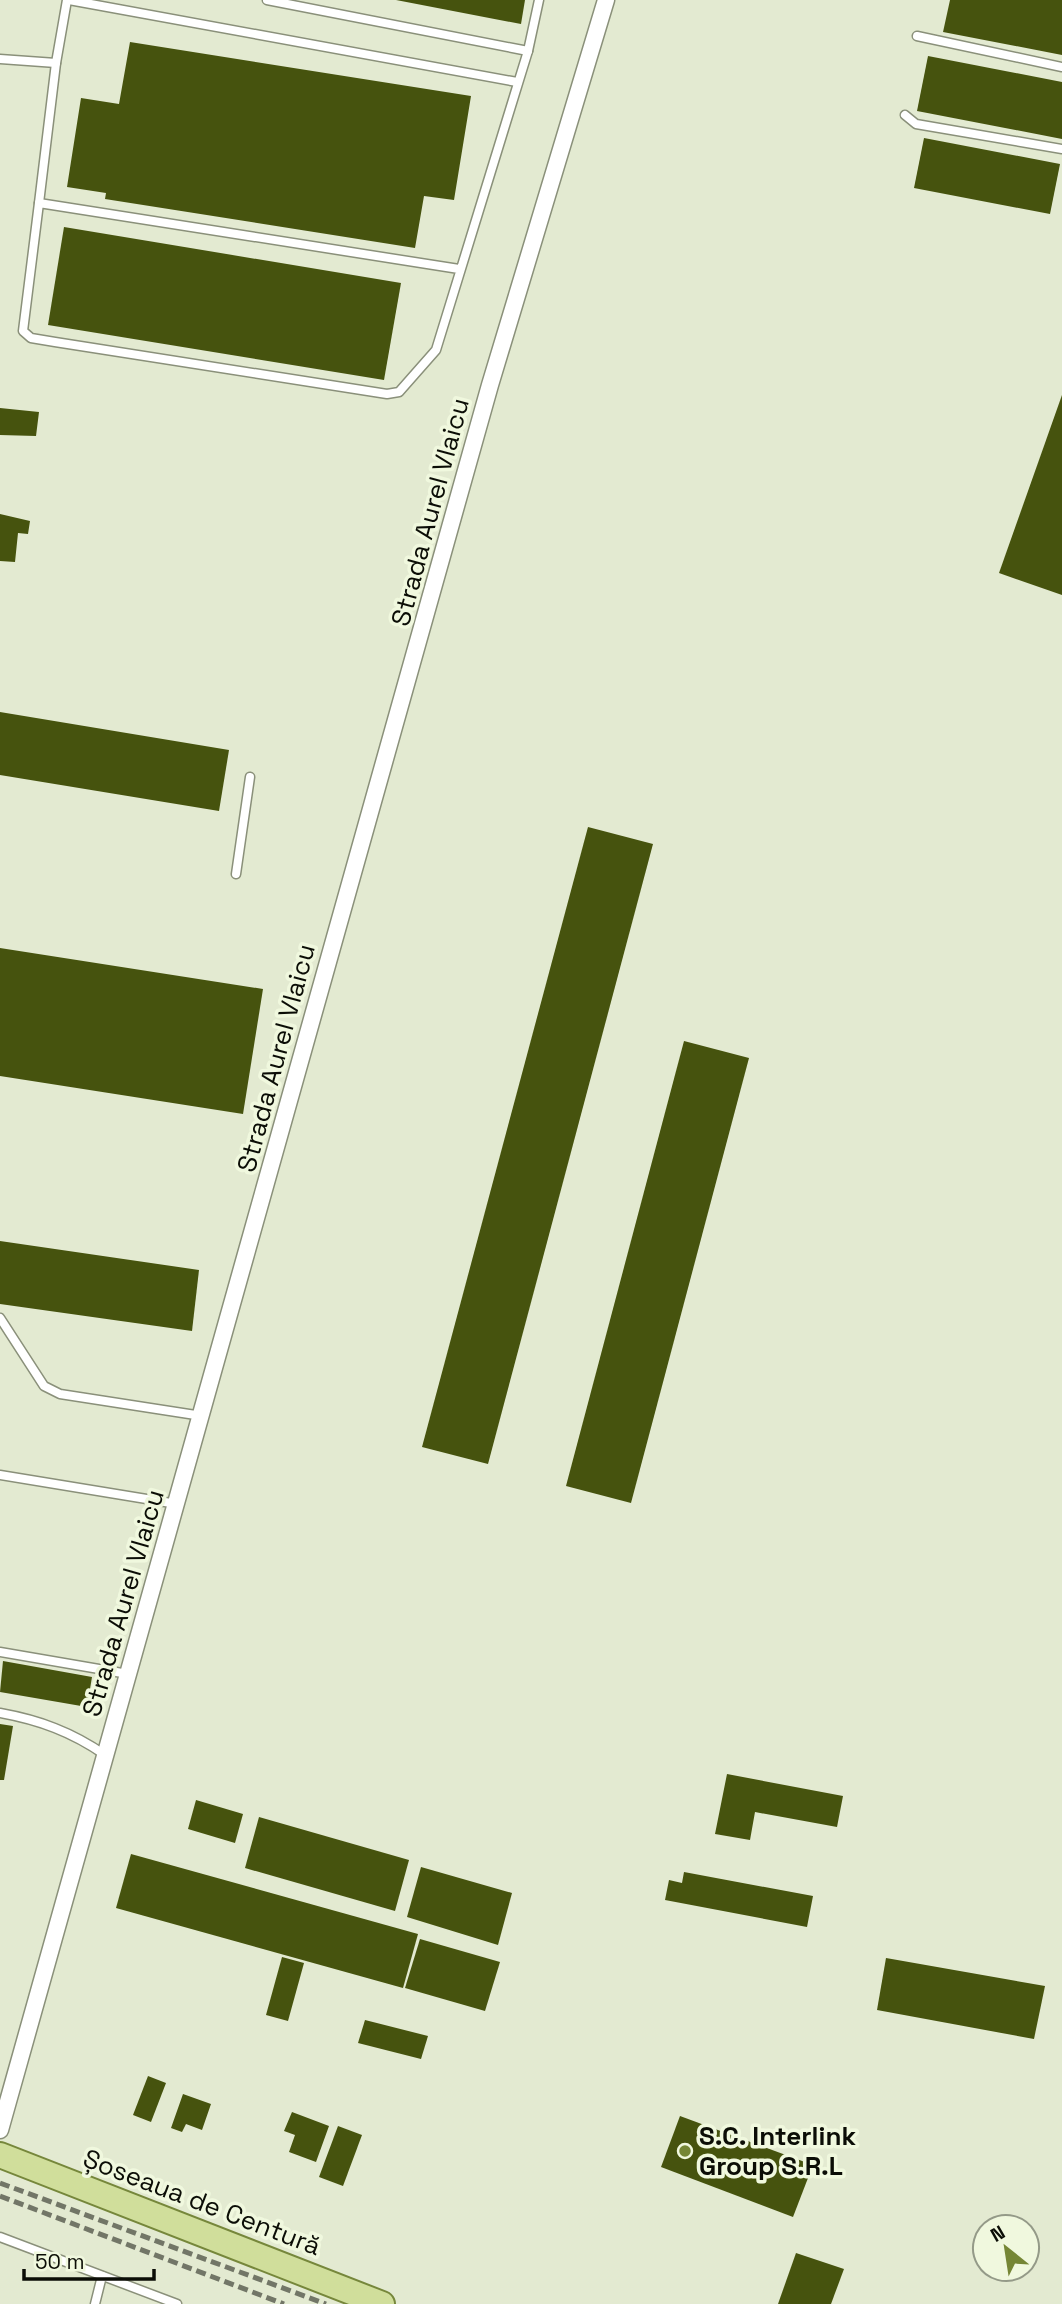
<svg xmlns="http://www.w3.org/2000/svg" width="1062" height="2304" viewBox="0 0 1062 2304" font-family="'Space Grotesk',sans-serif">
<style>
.building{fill:#46530e}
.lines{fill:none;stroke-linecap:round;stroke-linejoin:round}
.lane-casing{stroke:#8a907a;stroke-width:11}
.street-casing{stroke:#8a907a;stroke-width:19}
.primary-casing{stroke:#76873b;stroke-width:28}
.lane{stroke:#fff;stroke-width:8}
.street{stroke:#fff;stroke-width:16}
.primary{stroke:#d0de9b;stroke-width:24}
.rail{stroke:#727667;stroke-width:5;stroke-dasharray:10 5;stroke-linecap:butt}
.poi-dot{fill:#758635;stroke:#f0f8de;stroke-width:2.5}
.labels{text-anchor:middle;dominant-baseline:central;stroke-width:7;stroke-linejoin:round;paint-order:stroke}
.street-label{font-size:26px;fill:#0b0d06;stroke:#f0f8de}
.poi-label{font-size:26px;font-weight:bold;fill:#0b0d06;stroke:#f0f8de;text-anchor:start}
</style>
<rect width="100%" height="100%" fill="#e3ead1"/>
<g class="building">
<path d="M396 0H525L521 24Z"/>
<path d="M950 0H1062V55L943 32Z"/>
<path d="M130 42 471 96 454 200 424 196 415 248 105 199 106 193 67 187 81 98 119 104Z"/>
<path d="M928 56 1062 82V139L917 111Z"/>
<path d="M924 138 1060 164 1050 214 914 188Z"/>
<path d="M64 227 401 283 384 380 48 325Z"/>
<path d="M1062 395V595L999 573Z"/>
<path d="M0 408 39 412 36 436 0 435Z"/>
<path d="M0 514 30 521 28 534 18 533 15 562 0 561Z"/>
<path d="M0 712 229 750 219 811 0 775Z"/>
<path d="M588 827 653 844 488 1464 422 1447Z"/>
<path d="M0 948 263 989 243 1114 0 1076Z"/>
<path d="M684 1041 749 1058 631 1503 566 1486Z"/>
<path d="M0 1241 199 1270 192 1331 0 1304Z"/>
<path d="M3 1661 92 1677 87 1707 0 1692Z"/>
<path d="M0 1724 13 1726 4 1780H0Z"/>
<path d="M727 1774 843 1796 837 1827 755 1812 750 1840 715 1834Z"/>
<path d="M196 1800 243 1814 235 1843 188 1829Z"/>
<path d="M259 1817 409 1860 395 1911 245 1868Z"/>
<path d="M131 1854 418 1934 403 1988 116 1908Z"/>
<path d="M421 1867 512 1893 498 1945 407 1917Z"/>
<path d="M684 1872 813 1896 807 1927 665 1900 669 1880 682 1883Z"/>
<path d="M420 1939 500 1962 485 2011 405 1988Z"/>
<path d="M282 1957 304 1963 288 2021 266 2015Z"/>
<path d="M886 1958 1045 1986 1034 2039 877 2010Z"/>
<path d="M365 2020 428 2036 421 2059 358 2043Z"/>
<path d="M148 2076 166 2083 151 2122 133 2115Z"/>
<path d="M183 2094 211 2104 202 2130 186 2124 182 2132 171 2128Z"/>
<path d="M292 2112 329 2126 316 2162 289 2152 295 2135 284 2131Z"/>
<path d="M680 2116 813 2165 793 2217 661 2167Z"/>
<path d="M338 2126 362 2135 343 2186 319 2177Z"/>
<path d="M796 2253 844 2269 831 2304H778Z"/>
</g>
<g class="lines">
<defs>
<g id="lane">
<path d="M69 0 517 82"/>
<path d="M267 0 528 51"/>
<path d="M917 36 1062 67"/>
<path d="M0 59 56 63"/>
<path d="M905 115 916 124 1062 149"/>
<path d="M39 203 56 63 67 0"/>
<path d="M459 269 39 203 23 331 31 338 55 342 387 394 399 392 436 350 528 51 539 0"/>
<path d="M236 874 250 777"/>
<path d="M0 1318 44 1386 60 1394 202 1416"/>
<path d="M0 1475 177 1504"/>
<path d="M0 1652 128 1674"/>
<path d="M0 1713C39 1720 72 1732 105 1755"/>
<path d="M0 2237 177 2304"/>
<path d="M95 2304 102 2276"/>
</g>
<path id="street" d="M0 2130 490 385 606 0"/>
<path id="primary" d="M0 2155 382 2304"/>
</defs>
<use href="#lane" class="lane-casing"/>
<use href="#street" class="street-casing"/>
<use href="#primary" class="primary-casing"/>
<use href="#lane" class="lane"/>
<use href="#street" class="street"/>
<use href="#primary" class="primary"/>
<g class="rail">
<path d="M0 2183 326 2304"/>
<path d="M0 2196 284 2304"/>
</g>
</g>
<circle class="poi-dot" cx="685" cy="2151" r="7"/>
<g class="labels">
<g class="street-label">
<text transform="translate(430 512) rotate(-75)">Strada Aurel Vlaicu</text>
<text transform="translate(276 1058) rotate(-75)">Strada Aurel Vlaicu</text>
<text transform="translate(123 1603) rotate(-74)">Strada Aurel Vlaicu</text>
<text transform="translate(202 2202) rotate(21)">Șoseaua de Centură</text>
</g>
<g class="poi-label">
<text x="699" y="2136">S.C. Interlink<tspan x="699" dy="30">Group S.R.L</tspan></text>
</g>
</g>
<g transform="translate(1006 2248) rotate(330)"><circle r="33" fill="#f0f8de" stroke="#949a88" stroke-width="2"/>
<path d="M0-5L12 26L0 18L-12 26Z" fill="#758635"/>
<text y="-10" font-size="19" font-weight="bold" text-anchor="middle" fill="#0b0d06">N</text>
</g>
<path d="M24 2269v10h130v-10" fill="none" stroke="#0b0d06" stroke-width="3.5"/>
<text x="35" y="2269" font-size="21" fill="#0b0d06" stroke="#f0f8de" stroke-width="5" paint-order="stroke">50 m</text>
</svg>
